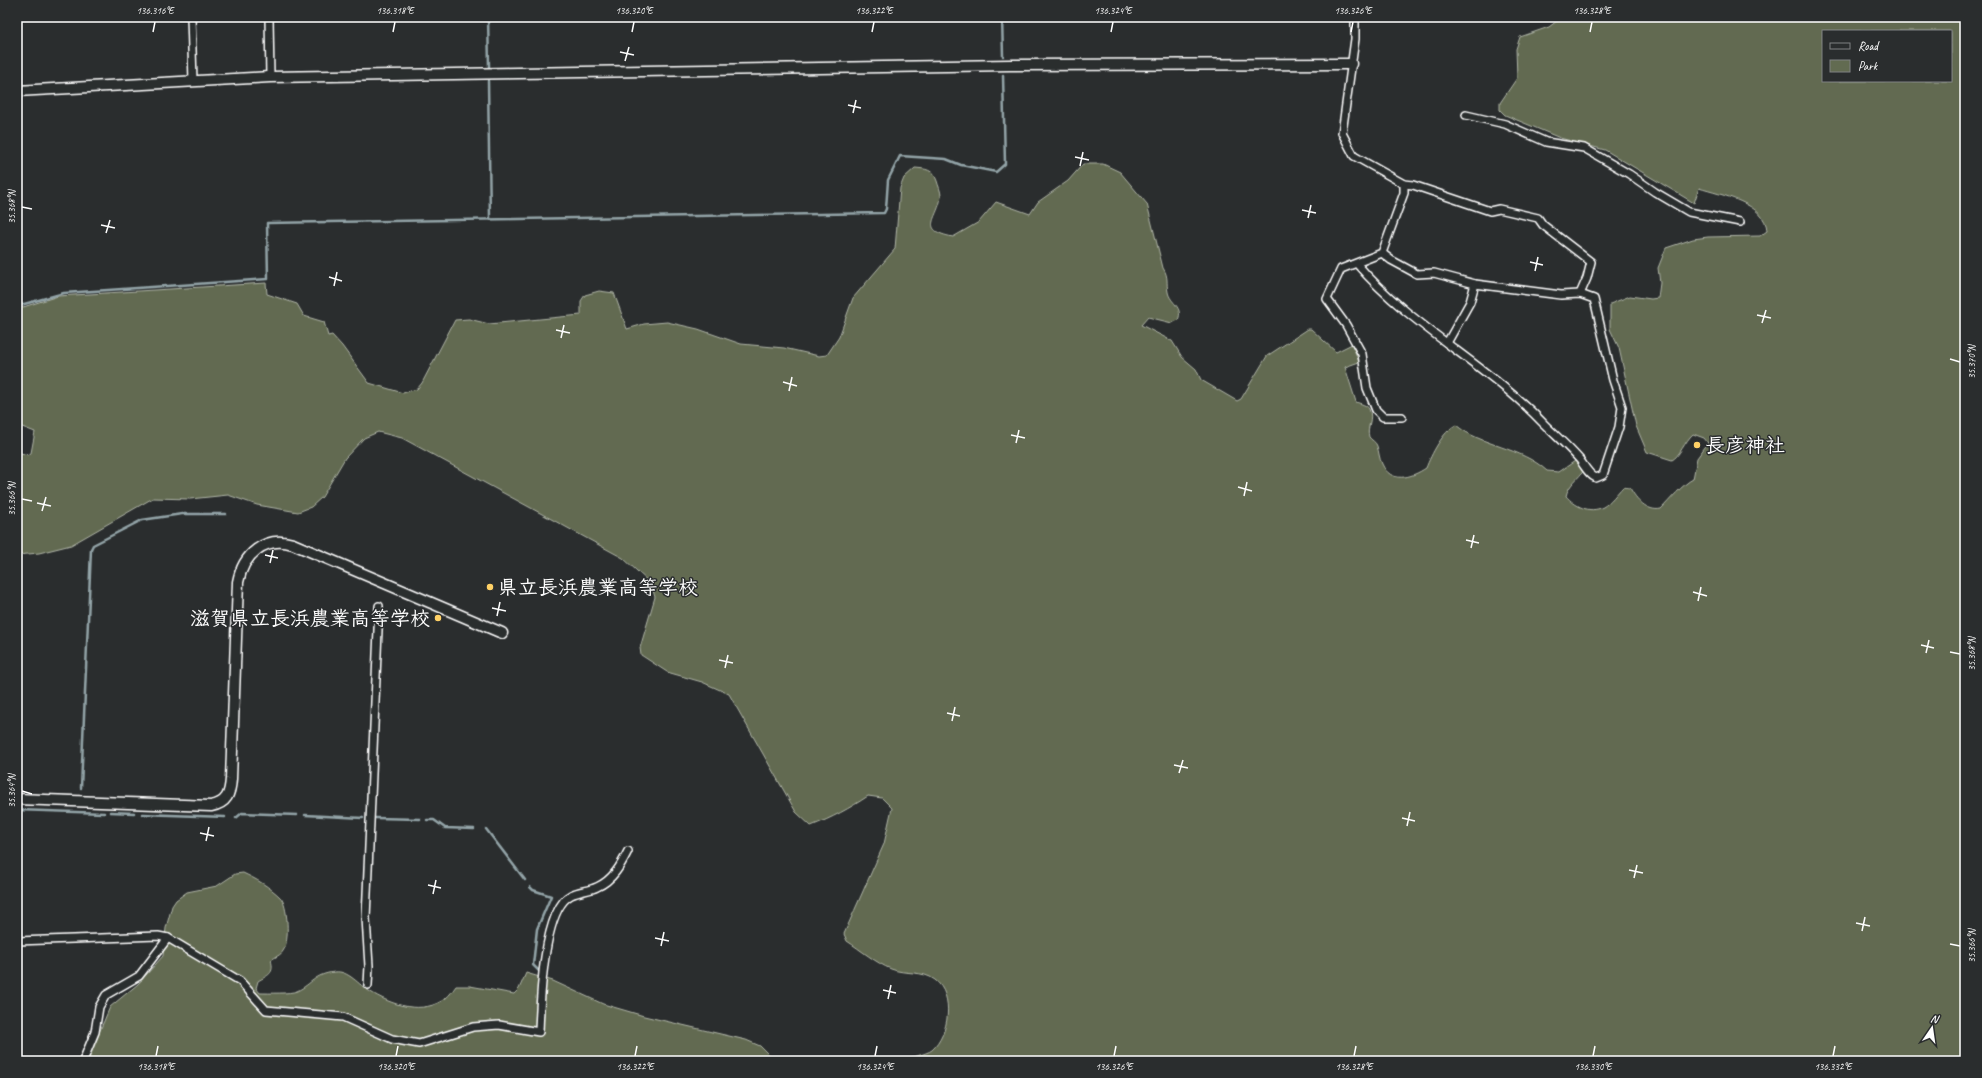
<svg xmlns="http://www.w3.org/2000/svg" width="1982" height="1078" viewBox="0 0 1982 1078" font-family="Caveat,'Klee One',sans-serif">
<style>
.green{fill:#626b51;stroke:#b0b5a8;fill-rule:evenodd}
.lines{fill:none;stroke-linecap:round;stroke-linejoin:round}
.stream{stroke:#93a4a8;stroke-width:2.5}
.street-casing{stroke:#fff;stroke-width:10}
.secondary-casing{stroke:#fff;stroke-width:13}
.street{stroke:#2a2d2e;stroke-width:7}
.secondary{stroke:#2a2d2e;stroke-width:10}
.ticks{fill:none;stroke:#fff;stroke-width:1.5}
.poi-dot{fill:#ffd166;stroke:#2a2d2e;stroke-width:1.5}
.labels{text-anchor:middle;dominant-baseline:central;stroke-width:3;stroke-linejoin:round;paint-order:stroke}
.poi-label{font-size:20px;font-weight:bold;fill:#fff;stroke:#2a2d2e;text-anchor:start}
.neatline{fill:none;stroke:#fff;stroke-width:1.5}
.ticks-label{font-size:10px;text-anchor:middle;fill:#fff}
</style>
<rect width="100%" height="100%" fill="#2a2d2e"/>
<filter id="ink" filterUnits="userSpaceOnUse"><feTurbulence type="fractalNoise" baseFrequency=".025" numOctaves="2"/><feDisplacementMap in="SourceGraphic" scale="8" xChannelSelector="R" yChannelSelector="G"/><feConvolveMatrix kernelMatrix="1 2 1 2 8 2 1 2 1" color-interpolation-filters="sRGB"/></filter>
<g filter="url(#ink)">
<g class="green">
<path d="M1562 17H1965V1061H900C908 1058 927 1054 932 1050 949 1035 955 995 935 980 922 970 906 975 891 969 876 963 861 950 847 941L844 934 884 844 892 808 882 798 868 796C850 808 832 818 811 826L796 812 729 694 702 682 667 672 641 655 640 648 655 597 651 584 623 558 402 438 378 432 364 438 345 458 322 497 311 507 298 512 257 505 228 495 190 499 153 498 71 545 39 553 17 555V452L28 455 31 453 35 432 17 425V309L58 296 266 283 267 294 297 304 304 316 324 322 328 336 332 335 342 346 369 383 403 393 417 389 422 383 455 320 469 319 489 324 581 315V301L585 295 599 291 614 293 627 329 644 324 667 322 698 329 741 344 784 348 819 356 827 355 839 337 853 298 895 249 900 188 904 178 915 168C926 169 933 169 937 181 938 185 941 191 941 196 939 218 917 230 953 237L979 222 996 202 1030 214 1038 202 1068 181 1083 164H1103L1120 172 1147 204 1163 268C1169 277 1166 283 1168 292 1170 303 1184 307 1178 320L1172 323 1148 317 1141 325 1172 341 1182 357 1196 369 1201 380 1237 401 1241 399 1267 356 1308 329H1311L1336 352 1352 344 1359 362 1345 367 1356 402C1361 404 1367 405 1369 409 1374 419 1366 427 1369 437 1371 440 1376 442 1377 446 1379 452 1379 458 1382 464 1391 484 1411 478 1426 468 1431 455 1443 431 1456 425 1481 446 1521 447 1547 471L1559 472 1575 461 1585 469C1579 478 1568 485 1566 496 1575 506 1589 514 1603 507 1610 503 1617 493 1623 487L1630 488C1636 499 1647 512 1661 509 1670 500 1683 484 1693 479L1697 458 1708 443 1704 438 1693 434C1685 441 1679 457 1672 460L1647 452 1636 426 1619 348 1610 329V304L1630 296 1651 299 1658 298 1660 283 1658 268 1666 248 1693 239 1708 237 1760 236 1767 231C1766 203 1721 195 1699 188L1694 203 1605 150 1560 138 1505 115 1500 110V103L1517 78 1516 49 1520 37 1549 27ZM1823 31H1951V81H1823Z"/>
<path d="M243 873C256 879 270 887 280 897 288 904 290 942 283 951 281 955 275 957 271 960 275 974 268 975 258 981L256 988 260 993C269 993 290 994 297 991 312 984 314 974 335 972 348 970 359 985 369 991 391 1005 423 1016 446 998 450 995 453 990 456 986H470L514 994 519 989 526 973 553 981 603 1004 644 1016 746 1040 760 1046 775 1061H87L110 1007 138 984 163 956 166 928 172 906 176 900 187 892 217 886 235 874Z"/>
</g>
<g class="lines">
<g class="stream">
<path d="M488 17 489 67"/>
<path d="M1002 17 1003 56"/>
<path d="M488 81 490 219"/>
<path d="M17 306 64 293 268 279 267 223 884 213 886 209 888 180 900 156 946 159 961 165 996 172 1005 164 1003 75"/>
<path d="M81 788 91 549 93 545 142 520 182 514H226"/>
<path d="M17 810 104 813"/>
<path d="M110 812 134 813"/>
<path d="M142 814 225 817"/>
<path d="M305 815 363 818"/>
<path d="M236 818 242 813 297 815"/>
<path d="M375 818 420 819"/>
<path d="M427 820H434L445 828 474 829"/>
<path d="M486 829 525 880"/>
<path d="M530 887 533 890 551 896 537 929 533 965 540 972"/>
</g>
<defs>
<g id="street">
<path d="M191 17 193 81"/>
<path d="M269 17 270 77"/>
<path d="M1355 17V39L1342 133 1354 156 1404 184 1413 185 1490 211 1499 209 1538 218 1543 225 1591 262 1587 278 1580 294"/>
<path d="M1466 115 1505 124 1546 142 1584 148 1629 174 1655 192 1689 212 1740 222"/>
<path d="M1357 264C1411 327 1487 364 1544 424 1556 436 1569 447 1580 460 1585 467 1589 475 1596 478L1603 475 1619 427 1622 407 1613 380 1594 299 1580 294 1561 295 1475 284 1434 273 1417 274 1391 260 1382 253"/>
<path d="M1447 343 1470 302 1475 284"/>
<path d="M1402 417H1383L1376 410 1367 388 1362 354 1346 325 1327 299 1341 269 1382 253 1404 193V184"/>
<path d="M17 941 158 936 168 938 240 981 266 1010 343 1017 392 1039 419 1044 473 1027 499 1025 539 1032C540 1003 543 909 571 895 579 891 589 891 597 887 613 880 621 865 628 851"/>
<path d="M368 985 369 966 366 918 379 606"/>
<path d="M83 1061 95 1032 99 1007 106 995 139 976 168 938"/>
</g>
<g id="secondary">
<path d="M17 91 270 77 1010 65 1351 64"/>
<path d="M17 799 211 806C227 803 230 794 231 779L238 582C243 555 265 535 293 544L502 633"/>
</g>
</defs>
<use href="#street" class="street-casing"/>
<use href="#secondary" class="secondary-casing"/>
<use href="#street" class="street"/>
<use href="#secondary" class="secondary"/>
</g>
</g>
<path class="ticks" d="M153 32 155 22M393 32 395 22M632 32 634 22M872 32 874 22M1111 32 1113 22M1351 32 1353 22M1590 32 1592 22M620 52 634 55M625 61 629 47M848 105 861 108M853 113 856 100M1075 157 1089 160M1080 166 1083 152M22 207 32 209M1302 210 1316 213M1308 218 1311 205M101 225 115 228M106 233 110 220M1530 262 1543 265M1535 271 1538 257M329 277 342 281M334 286 337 272M1757 315 1771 318M1762 323 1766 310M556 330 570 333M561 338 564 325M1950 359 1960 362M783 382 797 386M789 391 792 377M1011 435 1025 438M1016 443 1019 430M1238 487 1252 491M1244 496 1247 482M22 499 32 501M37 503 51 506M42 511 46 497M1466 540 1479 543M1471 548 1474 535M265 555 278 558M270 563 273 550M1693 592 1707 596M1698 601 1701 587M492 608 506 611M497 616 500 602M1921 645 1934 648M1950 652 1960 654M1926 653 1929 640M719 660 733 663M725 668 728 655M947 713 960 716M952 721 955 707M1174 765 1188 768M1179 773 1183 760M22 791 32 794M1402 818 1415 821M1407 826 1410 812M200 833 214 836M206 841 209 827M1629 870 1643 873M1634 878 1637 865M428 885 441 888M433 894 436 880M1856 923 1870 926M1862 931 1865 917M655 938 669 941M1950 944 1960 946M661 946 664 932M883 990 896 993M888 999 891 985M156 1056 158 1046M396 1056 398 1046M635 1056 637 1046M875 1056 877 1046M1114 1056 1116 1046M1354 1056 1356 1046M1593 1056 1595 1046M1833 1056 1835 1046"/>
<g class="poi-dot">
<circle cx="1697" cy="445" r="4"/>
<circle cx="490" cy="587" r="4"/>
<circle cx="438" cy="618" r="4"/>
</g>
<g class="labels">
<g class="poi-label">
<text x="1705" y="445">長彦神社</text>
<text x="498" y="587">県立長浜農業高等学校</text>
<text x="430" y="618" text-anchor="end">滋賀県立長浜農業高等学校</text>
</g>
</g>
<rect width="1982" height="1078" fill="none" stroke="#2a2d2e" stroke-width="44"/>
<rect x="1822" y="30" width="130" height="52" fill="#2a2d2e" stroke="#7f8182"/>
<rect x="1830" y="43" width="20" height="6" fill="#2a2d2e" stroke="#7f8182"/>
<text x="1858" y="50" font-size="12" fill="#ffffff">Road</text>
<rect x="1830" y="60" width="20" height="12" fill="#626b51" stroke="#7f8182"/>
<text x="1858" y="70" font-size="12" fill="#ffffff">Park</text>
<g transform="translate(1932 1028) rotate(13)" stroke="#2a2d2e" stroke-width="3" paint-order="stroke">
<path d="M0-3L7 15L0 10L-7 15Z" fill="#ffffff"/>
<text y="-6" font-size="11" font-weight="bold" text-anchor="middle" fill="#ffffff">N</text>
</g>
<rect x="22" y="22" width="1938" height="1034" class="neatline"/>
<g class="ticks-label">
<text x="155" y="14">136.316°E</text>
<text x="395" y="14">136.318°E</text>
<text x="634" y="14">136.320°E</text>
<text x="874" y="14">136.322°E</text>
<text x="1113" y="14">136.324°E</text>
<text x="1353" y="14">136.326°E</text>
<text x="1592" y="14">136.328°E</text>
<text transform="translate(11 207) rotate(-90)" y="4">35.368°N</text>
<text transform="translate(1971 362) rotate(-90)" y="4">35.370°N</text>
<text transform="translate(11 499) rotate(-90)" y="4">35.366°N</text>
<text transform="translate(1971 654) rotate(-90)" y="4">35.368°N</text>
<text transform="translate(11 791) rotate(-90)" y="4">35.364°N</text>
<text transform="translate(1971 946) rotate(-90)" y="4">35.366°N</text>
<text x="156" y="1070">136.318°E</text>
<text x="396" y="1070">136.320°E</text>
<text x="635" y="1070">136.322°E</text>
<text x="875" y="1070">136.324°E</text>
<text x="1114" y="1070">136.326°E</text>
<text x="1354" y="1070">136.328°E</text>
<text x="1593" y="1070">136.330°E</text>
<text x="1833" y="1070">136.332°E</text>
</g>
</svg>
